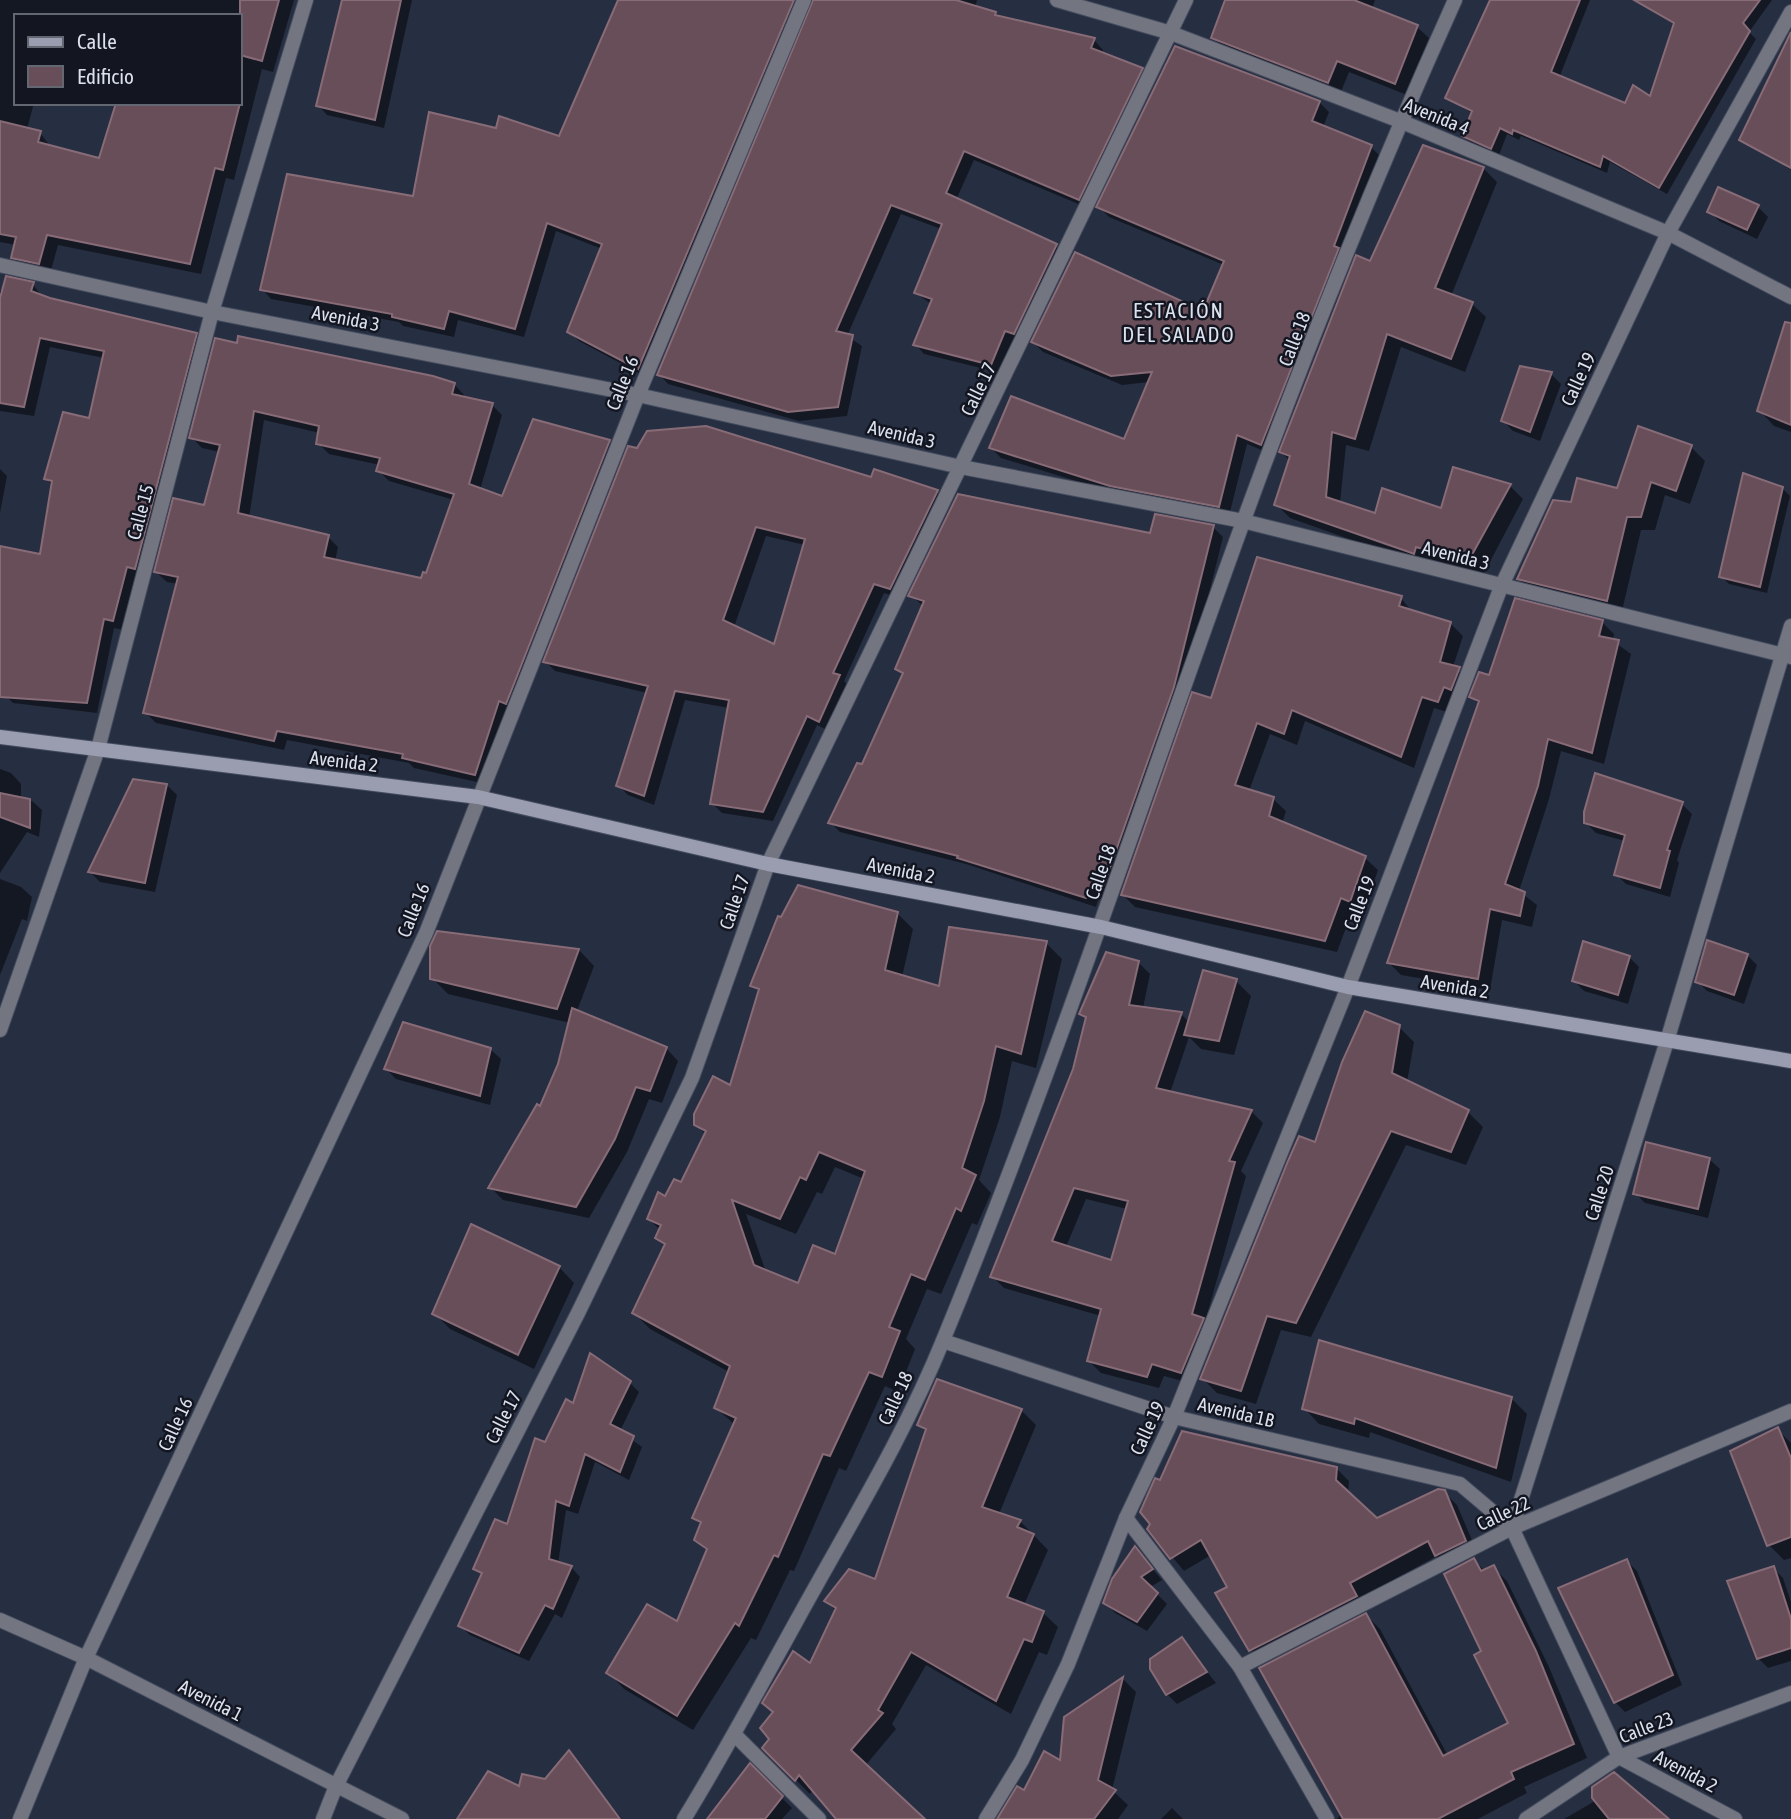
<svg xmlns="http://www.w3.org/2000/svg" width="1791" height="1819" viewBox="0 0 1791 1819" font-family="'Asap Condensed',sans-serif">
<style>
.shadow{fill:#0007;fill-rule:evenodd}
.building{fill:#684e59;stroke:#876b76;stroke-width:2;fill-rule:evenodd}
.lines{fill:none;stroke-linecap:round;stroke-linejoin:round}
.street-casing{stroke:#434b5e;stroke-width:16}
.secondary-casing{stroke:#434b5e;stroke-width:16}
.street{stroke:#737580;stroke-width:14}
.secondary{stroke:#9a9daf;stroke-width:14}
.labels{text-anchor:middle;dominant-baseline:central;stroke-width:5;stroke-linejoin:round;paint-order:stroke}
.street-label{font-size:19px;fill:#dbe1ee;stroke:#131620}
.neighbourhood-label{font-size:21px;letter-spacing:2px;fill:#dbe1ee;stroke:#131620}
</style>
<rect width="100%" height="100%" fill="#262e42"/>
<g class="shadow">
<path d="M0 0H294L273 72 262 69 234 180 226 178 201 274 58 245 50 274 24 268 13 257 16 245 0 242ZM16 16H240V103L101 160 51 147 40 133 27 129 34 103H16Z"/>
<path d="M343 0H412L384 128 327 115 318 105Z"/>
<path d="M621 0H812L804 6 648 378 579 341 569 332 602 249 556 231 524 337 458 320 454 337 403 326 399 322 271 299 262 289 415 198 514 133 560 138Z"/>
<path d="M814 0H977L975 8 999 17 1094 40 1103 50 1102 54 1142 69 1151 79 1088 208 974 160 956 200 1056 246 1066 255 1001 373 924 354 915 344 931 304 916 293 941 229 901 214 847 336 862 346 847 416 799 421 668 384 659 374Z"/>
<path d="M1227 0H1375L1372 9 1417 27 1429 38 1407 95 1349 72 1340 94 1224 49 1213 37Z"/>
<path d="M1492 0H1590L1559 78 1626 106 1651 99 1675 25 1665 16 1675 0H1772L1749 32 1756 39 1667 194 1610 162 1607 173 1521 136 1519 140 1507 134 1499 155 1471 143 1464 136 1473 114 1447 98Z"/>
<path d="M1791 54V170L1742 140Z"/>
<path d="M1319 102 1329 112 1323 127 1371 147 1381 157 1271 454 1247 444 1229 516 1122 495 1001 458 991 448 1125 441 1149 382 1122 385 1043 352 1033 342 1204 314 1224 265 1109 217 1099 207Z"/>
<path d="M1483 168 1497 182 1451 296 1472 304 1486 317 1465 372 1401 347 1369 451 1346 445 1340 503 1376 515 1442 510 1510 486 1523 499 1483 575 1430 559 1428 566H1425L1290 518 1276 504 1290 461 1281 452 1371 263Z"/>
<path d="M1758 207 1768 217 1757 239 1719 221 1709 211Z"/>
<path d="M33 284 42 297 196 335 206 345 123 630 114 628 97 713 13 703 8 698H0V609L42 556 53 486 46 479 90 420 104 358 50 347 34 416 0 411V291Z"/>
<path d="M217 340 454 384 464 395 463 398 492 405 502 415 480 490 503 498 609 442 619 453 486 784 414 768 409 763 287 740 284 750 156 723 145 712 178 584 167 582 156 572 206 507 220 452 202 448 191 437ZM264 420 320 433 318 443 329 454 380 465 378 470 389 481 454 500 427 575 422 580 335 561 338 547 328 537 249 518Z"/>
<path d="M1791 343V432L1774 426 1759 410Z"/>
<path d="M1521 368 1551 374 1561 384 1540 441 1513 431 1503 421Z"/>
<path d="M1691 447 1705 461 1690 504 1665 495 1655 530H1641L1621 615 1533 593 1519 579 1572 504 1618 490Z"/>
<path d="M629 448 872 479 875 471 937 492 947 502 900 598 884 593 844 681 849 687 829 731 817 725 773 821 722 813 712 803 729 708 685 700 654 805 628 795 618 785 647 693 555 671 545 661ZM766 536 805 545 775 647 734 627Z"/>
<path d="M0 469 7 476 0 513Z"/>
<path d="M1782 488 1790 496 1767 593 1729 584 1721 576Z"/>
<path d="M1213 527 1223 537 1183 698 1112 900 1099 896 1096 907 966 864 840 832 830 822 863 767 904 675 897 668 924 607 911 595 1152 535Z"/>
<path d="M1401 598 1412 612 1450 623 1463 636 1453 667 1471 681 1450 713 1434 708 1414 768 1305 721 1297 745 1270 734 1249 791 1273 799 1286 811 1282 824 1365 858 1378 870 1363 913 1353 909 1337 952 1135 907 1123 895 1212 700Z"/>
<path d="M1602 622 1614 634 1613 641 1631 654 1604 764 1561 751 1549 799 1519 891 1537 905 1532 927 1502 920 1490 990 1401 975 1389 963 1480 705 1471 696 1490 677Z"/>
<path d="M0 769 11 773 21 784V799L32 801 42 810 39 837 27 832 0 873Z"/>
<path d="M1596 776 1682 804 1692 814 1677 860 1679 863 1670 897 1626 884 1616 874 1625 841 1596 833 1585 822Z"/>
<path d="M167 785 177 795 155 892 100 882 90 872Z"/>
<path d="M0 879 21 887 32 897 27 921 22 919 0 975Z"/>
<path d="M897 913 913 929 902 977 941 989 1046 943 1062 959 1036 1068 1012 1061 1000 1117 979 1180 991 1193 977 1225 972 1223 941 1294 927 1289 906 1339 915 1349 898 1392 885 1386 846 1471 839 1468 794 1571 790 1570 756 1640 751 1638 693 1730 624 1689 609 1673 678 1623 708 1552 696 1540 702 1525 694 1518 735 1425 716 1408 729 1372 650 1329 634 1313 666 1247 657 1238 660 1230 649 1219 682 1184 706 1135 696 1124 732 1087 760 993 752 985ZM835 1167 864 1179 836 1256 799 1285 766 1272 746 1214 796 1234 817 1192 822 1194Z"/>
<path d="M438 933 579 950 594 966 577 1011 666 1048 678 1061 662 1103 649 1099 627 1152 589 1218 503 1200 491 1188 541 1108 560 1065 570 1023 448 994 432 978Z"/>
<path d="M1747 955 1757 965 1744 1004 1707 991 1697 981Z"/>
<path d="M1629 957 1639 967 1628 1004 1584 991 1574 981Z"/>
<path d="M1138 962 1150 974 1143 1008 1181 1014 1190 1023 1236 981 1251 996 1234 1055 1201 1049 1189 1037 1170 1093 1251 1111 1263 1123 1241 1171 1246 1176 1205 1322 1215 1332 1193 1384 1164 1376 1159 1388 1101 1373 1089 1361 1101 1316 1004 1288 992 1276 1075 1070 1087 1019 1082 1013ZM1086 1199 1127 1209 1113 1262 1066 1247Z"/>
<path d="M1399 1027 1414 1042 1407 1082 1468 1112 1483 1127 1466 1165 1406 1145 1311 1337 1281 1330 1256 1404 1217 1393 1202 1378Z"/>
<path d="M490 1049 501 1059 490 1105 396 1079 386 1069Z"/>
<path d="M1709 1159 1720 1169 1708 1218 1645 1203 1635 1193Z"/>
<path d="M559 1267 574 1283 534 1369 450 1329 434 1313Z"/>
<path d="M630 1383 639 1392 620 1431 642 1447 629 1480 595 1462 578 1514 566 1510 558 1564 571 1567 580 1577 562 1618 555 1614 529 1661 470 1635 460 1626 483 1576 476 1569 508 1526 546 1445 574 1406Z"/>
<path d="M1511 1398 1527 1414 1511 1482 1370 1432 1369 1438 1319 1424 1304 1408Z"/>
<path d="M1021 1410 1036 1425 999 1514 1020 1521 1048 1550 1024 1605 1043 1613 1058 1627 1047 1655 1039 1652 1011 1714 926 1665 892 1724 896 1729 865 1766 923 1819H838L814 1789 810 1794 764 1748 811 1666 836 1611 827 1601 876 1581 927 1433 919 1425Z"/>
<path d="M1777 1429 1791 1443V1558L1784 1560 1769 1545Z"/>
<path d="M1336 1468 1349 1481 1348 1493 1377 1520 1444 1492 1457 1505 1478 1554 1450 1568 1437 1556 1362 1597 1369 1610 1264 1663 1251 1650 1218 1594 1230 1587 1211 1555 1184 1571 1149 1529Z"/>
<path d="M1135 1548 1162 1580 1150 1587 1167 1604 1147 1631 1115 1613 1105 1602Z"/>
<path d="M1474 1560 1485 1571 1493 1567 1507 1581 1549 1667 1587 1758 1524 1787 1527 1793 1478 1819H1337L1342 1813 1366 1615 1380 1629 1448 1756 1510 1724 1483 1652Z"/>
<path d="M1627 1561 1637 1571 1682 1685 1625 1712 1615 1702Z"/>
<path d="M1773 1568 1783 1578 1791 1602V1661L1768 1668 1758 1658Z"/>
<path d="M1182 1640 1216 1683 1177 1704 1167 1694Z"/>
<path d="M1123 1679 1136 1692 1112 1790 1128 1805 1118 1819H1008L1024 1792 1061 1763 1065 1718Z"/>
<path d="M569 1753 622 1819H473L520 1789 545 1781Z"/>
<path d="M750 1766 792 1808 782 1819H711Z"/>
<path d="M1595 1801 1666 1819H1564Z"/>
<path d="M1172 1808 1183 1819H1161Z"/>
</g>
<g class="building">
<path d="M240 0H279L262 61 240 55Z"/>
<path d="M342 0H401L375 120 316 106Z"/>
<path d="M618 0H794L638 369 567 332 602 244 547 223 515 329 449 311 444 329 392 317V314L260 290 287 174 413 196 429 112 496 128 499 116 559 136Z"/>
<path d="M813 0H956L996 12 995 15 1095 38 1091 48 1143 68 1079 200 964 151 946 193 1057 244 1014 334 1005 331 991 365 913 345 932 299 914 293 942 224 891 205 836 331 853 335 838 407 788 412 657 375Z"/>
<path d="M1225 0H1354L1418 25 1395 84 1337 61 1328 83 1211 38Z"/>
<path d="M1490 0H1580L1551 72 1625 103 1633 85 1650 96 1674 23 1634 0H1760L1743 23 1750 31 1659 188 1603 156 1600 167 1513 130 1512 134 1500 128 1491 149 1462 136 1472 111 1445 98Z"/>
<path d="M1791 32V168L1739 140Z"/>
<path d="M1175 46 1320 101 1312 121 1372 145 1334 246 1339 248 1261 445 1237 435 1219 507 1110 486 989 448 1011 396 1124 439 1152 372 1111 376 1031 342 1075 252 1203 311 1224 261 1096 207Z"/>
<path d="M116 103H240L223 170 215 168 190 264 47 235 39 264 11 258 16 237 0 234V121L41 131 38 142 99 158Z"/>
<path d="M1423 145 1484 167 1435 288 1473 302 1451 359 1387 334 1355 439 1332 432 1326 497 1375 513 1382 488 1441 508 1453 467 1511 484 1468 562 1416 547 1414 554 1409 552 1274 505 1290 456 1279 452 1356 255 1370 261Z"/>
<path d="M1718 187 1759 205 1747 230 1707 212Z"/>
<path d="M6 276 34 282 31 291 50 298 197 333 135 569 127 567 113 621 104 619 87 703 0 697V546L40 554 52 481 44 479 63 412 89 418 104 351 40 338 24 407 0 403V298Z"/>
<path d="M1785 322 1791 323V425L1757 411Z"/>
<path d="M238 336 433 376 455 383 452 394 493 403 469 484 502 496 533 419 610 440 506 704 499 701 475 775 402 758 403 754 277 731 274 741 143 713 178 577 154 572 173 498 204 505 220 445 189 438 215 338 237 343ZM254 411 319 426 316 444 380 458 376 471 454 494 426 573 423 572 421 578 324 557 329 535 238 513Z"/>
<path d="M1520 366 1552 372 1530 432 1501 421Z"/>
<path d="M706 426 871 477 874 469 938 490 890 589 874 584 833 673 840 675 819 722 807 716 763 812 710 804 729 700 675 691 644 796 616 786 648 686 543 662 628 446 637 448 647 431ZM756 527 805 539 774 644 723 620Z"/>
<path d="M1638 426 1692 445 1676 491 1651 482 1641 517H1627L1607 601 1517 579 1553 500 1571 502 1577 478 1617 488Z"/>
<path d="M1743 473 1783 487 1760 587 1719 577Z"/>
<path d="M958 494 1150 533 1155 514 1214 525 1174 687 1102 890 1090 887 1086 898 957 858 958 856 828 823 857 763 862 764 903 673 895 669 924 601 908 596Z"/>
<path d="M1257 557 1402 596 1399 606 1451 622 1440 662 1460 667 1451 690 1444 687 1438 702 1422 697 1401 757 1292 710 1284 734 1257 723 1235 785 1274 797 1269 816 1366 856 1350 902 1341 898 1325 941 1121 895 1192 692 1211 698Z"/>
<path d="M1515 598 1603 620 1599 636 1619 640 1592 753 1548 739 1538 786 1505 884 1525 892 1520 916 1490 909 1478 979 1387 963 1479 701 1469 697 1479 672 1489 675Z"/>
<path d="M1595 773 1683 802 1667 850 1670 851 1660 888 1614 875 1625 835 1584 823V812Z"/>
<path d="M133 779 167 784 145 883 88 872Z"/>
<path d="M0 793 30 799V828L0 817Z"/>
<path d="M798 885 898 912 885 970 939 986 949 927 1047 941 1021 1054 996 1046 984 1101 962 1168 976 1175 961 1211 956 1208 925 1280 911 1274 889 1327 900 1331 882 1377 869 1372 830 1456 823 1454 778 1557 774 1555 739 1626 735 1623 677 1716 606 1673 647 1604 677 1621 707 1549 694 1540 701 1522 692 1518 736 1418 714 1408 730 1366 632 1313 665 1244 655 1238 661 1225 647 1219 658 1192 665 1196 674 1179 681 1182 706 1131 694 1125V1114L713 1076 730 1085 759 989 750 986 778 916 781 917ZM819 1152 865 1171 835 1254 813 1245 798 1283 754 1265 732 1200 780 1219 800 1177 806 1180Z"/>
<path d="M437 931 579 949 557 1009 430 979V946Z"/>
<path d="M1707 940 1748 954 1734 995 1695 982Z"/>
<path d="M1583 941 1630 956 1618 995 1572 981Z"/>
<path d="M1106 952 1139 961 1129 1005 1182 1012 1156 1088 1252 1110 1229 1161 1235 1162 1192 1314 1204 1318 1181 1373 1152 1364 1147 1377 1087 1361 1101 1309 990 1277 1073 1069 1086 1017 1079 1014ZM1074 1188 1128 1201 1111 1260 1052 1241Z"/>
<path d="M1203 970 1237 979 1219 1041 1184 1035Z"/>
<path d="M572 1008 667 1047 650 1091 636 1087 615 1139 576 1207 488 1188 537 1104 540 1106 558 1064Z"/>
<path d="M1365 1011 1400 1025 1392 1073 1469 1110 1451 1152 1391 1131 1296 1323 1267 1316 1241 1391 1200 1379 1288 1161 1299 1136 1315 1142 1342 1062Z"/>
<path d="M403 1022 491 1048 480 1096 384 1069Z"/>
<path d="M1646 1142 1710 1158 1698 1209 1633 1194Z"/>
<path d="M471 1224 560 1266 518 1355 432 1314Z"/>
<path d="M1319 1340 1512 1397 1496 1468 1355 1418 1354 1424 1302 1409Z"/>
<path d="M590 1353 631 1381 610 1424 634 1436 620 1472 585 1454 569 1506 556 1501 549 1559 572 1566 553 1609 545 1605 519 1653 458 1626 482 1573 473 1569 495 1519 507 1524 535 1438 545 1442 566 1399 573 1403Z"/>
<path d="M937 1379 1022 1409 982 1507 1021 1520 1017 1527 1034 1534 1007 1597 1044 1611 1032 1642 1024 1639 996 1701 911 1652 878 1710 883 1713 851 1750 925 1819H836L799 1775 795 1781 762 1748 769 1739 760 1728 773 1712 762 1703 793 1651 810 1663 836 1608 824 1601 849 1569 875 1579 926 1429 917 1425Z"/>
<path d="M1778 1427 1791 1458V1537L1767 1546 1730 1451Z"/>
<path d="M1182 1431 1337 1467 1336 1480 1377 1518 1438 1489 1445 1490 1466 1541 1435 1556 1428 1541 1350 1583 1357 1596 1249 1651 1215 1593 1227 1587 1201 1540 1170 1559 1147 1529 1150 1524 1140 1512 1155 1478 1160 1480Z"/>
<path d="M1135 1546 1153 1569 1141 1577 1158 1593 1137 1622 1103 1603 1112 1579Z"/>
<path d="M1474 1558 1481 1571 1494 1565 1536 1651 1574 1744 1511 1772 1514 1779 1438 1819H1343L1259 1668 1366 1613 1443 1756 1508 1723 1474 1655 1481 1651 1444 1574Z"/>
<path d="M1627 1559 1673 1675 1614 1703 1558 1588Z"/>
<path d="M1774 1566 1791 1619V1648L1757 1659 1727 1581Z"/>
<path d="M1182 1637 1207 1672 1166 1695 1150 1669V1659Z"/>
<path d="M1123 1677 1098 1780 1116 1790 1094 1819H997L1017 1786 1024 1790 1044 1751 1060 1760 1064 1717Z"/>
<path d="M569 1750 620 1819H457L488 1771 519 1786 522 1774 545 1779Z"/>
<path d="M750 1763 783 1796 765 1819H707Z"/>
<path d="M1614 1772 1669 1819H1609L1592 1798V1787Z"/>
</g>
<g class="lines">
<defs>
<g id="street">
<path d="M1057 0 1171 33 1400 121 1668 233 1791 297"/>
<path d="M0 265 212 312 638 395 961 467 1243 521 1791 657"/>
<path d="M0 1030 98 749 212 312 306 0"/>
<path d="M943 1341 1174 1417 1460 1484 1512 1528"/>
<path d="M1126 1518 1240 1667 1327 1819"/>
<path d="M0 1620 86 1658 402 1819"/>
<path d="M1240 1667 1512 1528 1791 1411"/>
<path d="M736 1736 819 1819"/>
<path d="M20 1819 86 1658 426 933 638 395 804 0"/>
<path d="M323 1819 336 1786 578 1313 692 1078 768 864 1186 0"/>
<path d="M684 1819C724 1754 760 1687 797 1620 848 1527 904 1437 944 1338 1054 1071 1143 797 1242 525 1306 349 1378 171 1455 0"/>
<path d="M986 1819 1022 1760 1068 1664 1126 1518 1174 1417 1348 987 1501 587 1668 233 1791 12"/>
<path d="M1526 1819 1619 1757 1791 1693"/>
<path d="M1735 1819 1619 1757 1512 1528 1667 1041 1791 626"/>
</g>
<path id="secondary" d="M0 737 478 797 768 864 1101 927 1348 987 1791 1061"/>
</defs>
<use href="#street" class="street-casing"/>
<use href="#secondary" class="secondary-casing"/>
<use href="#street" class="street"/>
<use href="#secondary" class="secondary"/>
</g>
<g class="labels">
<g class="street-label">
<text transform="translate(1437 116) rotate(22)">Avenida 4</text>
<text transform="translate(346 318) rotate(11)">Avenida 3</text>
<text transform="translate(1294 339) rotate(-69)">Calle 18</text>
<text transform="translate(1578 379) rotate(-65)">Calle 19</text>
<text transform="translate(622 383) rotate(-68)">Calle 16</text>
<text transform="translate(978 389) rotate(-64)">Calle 17</text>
<text transform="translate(902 434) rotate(13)">Avenida 3</text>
<text transform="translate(140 512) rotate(-75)">Calle 15</text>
<text transform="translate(1456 555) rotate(14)">Avenida 3</text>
<text transform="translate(344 761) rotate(7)">Avenida 2</text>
<text transform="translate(901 870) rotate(11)">Avenida 2</text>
<text transform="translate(1100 872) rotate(-71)">Calle 18</text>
<text transform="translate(734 902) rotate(-71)">Calle 17</text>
<text transform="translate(1359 903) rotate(-69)">Calle 19</text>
<text transform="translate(413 910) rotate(-68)">Calle 16</text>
<text transform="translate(1455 986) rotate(9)">Avenida 2</text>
<text transform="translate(1599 1193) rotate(-72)">Calle 20</text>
<text transform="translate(895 1398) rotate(-65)">Calle 18</text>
<text transform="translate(1236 1412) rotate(13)">Avenida 1B</text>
<text transform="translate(503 1417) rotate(-63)">Calle 17</text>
<text transform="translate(175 1424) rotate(-65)">Calle 16</text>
<text transform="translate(1147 1428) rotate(-65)">Calle 19</text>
<text transform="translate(1503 1513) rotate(-25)">Calle 22</text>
<text transform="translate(211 1700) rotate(27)">Avenida 1</text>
<text transform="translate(1646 1727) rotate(-21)">Calle 23</text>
<text transform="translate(1686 1771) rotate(28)">Avenida 2</text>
</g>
<g class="neighbourhood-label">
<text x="1179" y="310">ESTACIÓN<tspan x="1179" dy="24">DEL SALADO</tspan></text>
</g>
</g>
<rect x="14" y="14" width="228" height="91" fill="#131620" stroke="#636772" stroke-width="2"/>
<rect x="28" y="37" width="35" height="10" fill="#9a9daf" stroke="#636772" stroke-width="2"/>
<text x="77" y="49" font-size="21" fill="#dbe1ee">Calle</text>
<rect x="28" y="66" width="35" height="21" fill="#684e59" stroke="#636772" stroke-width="2"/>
<text x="77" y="84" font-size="21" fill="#dbe1ee">Edificio</text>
</svg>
